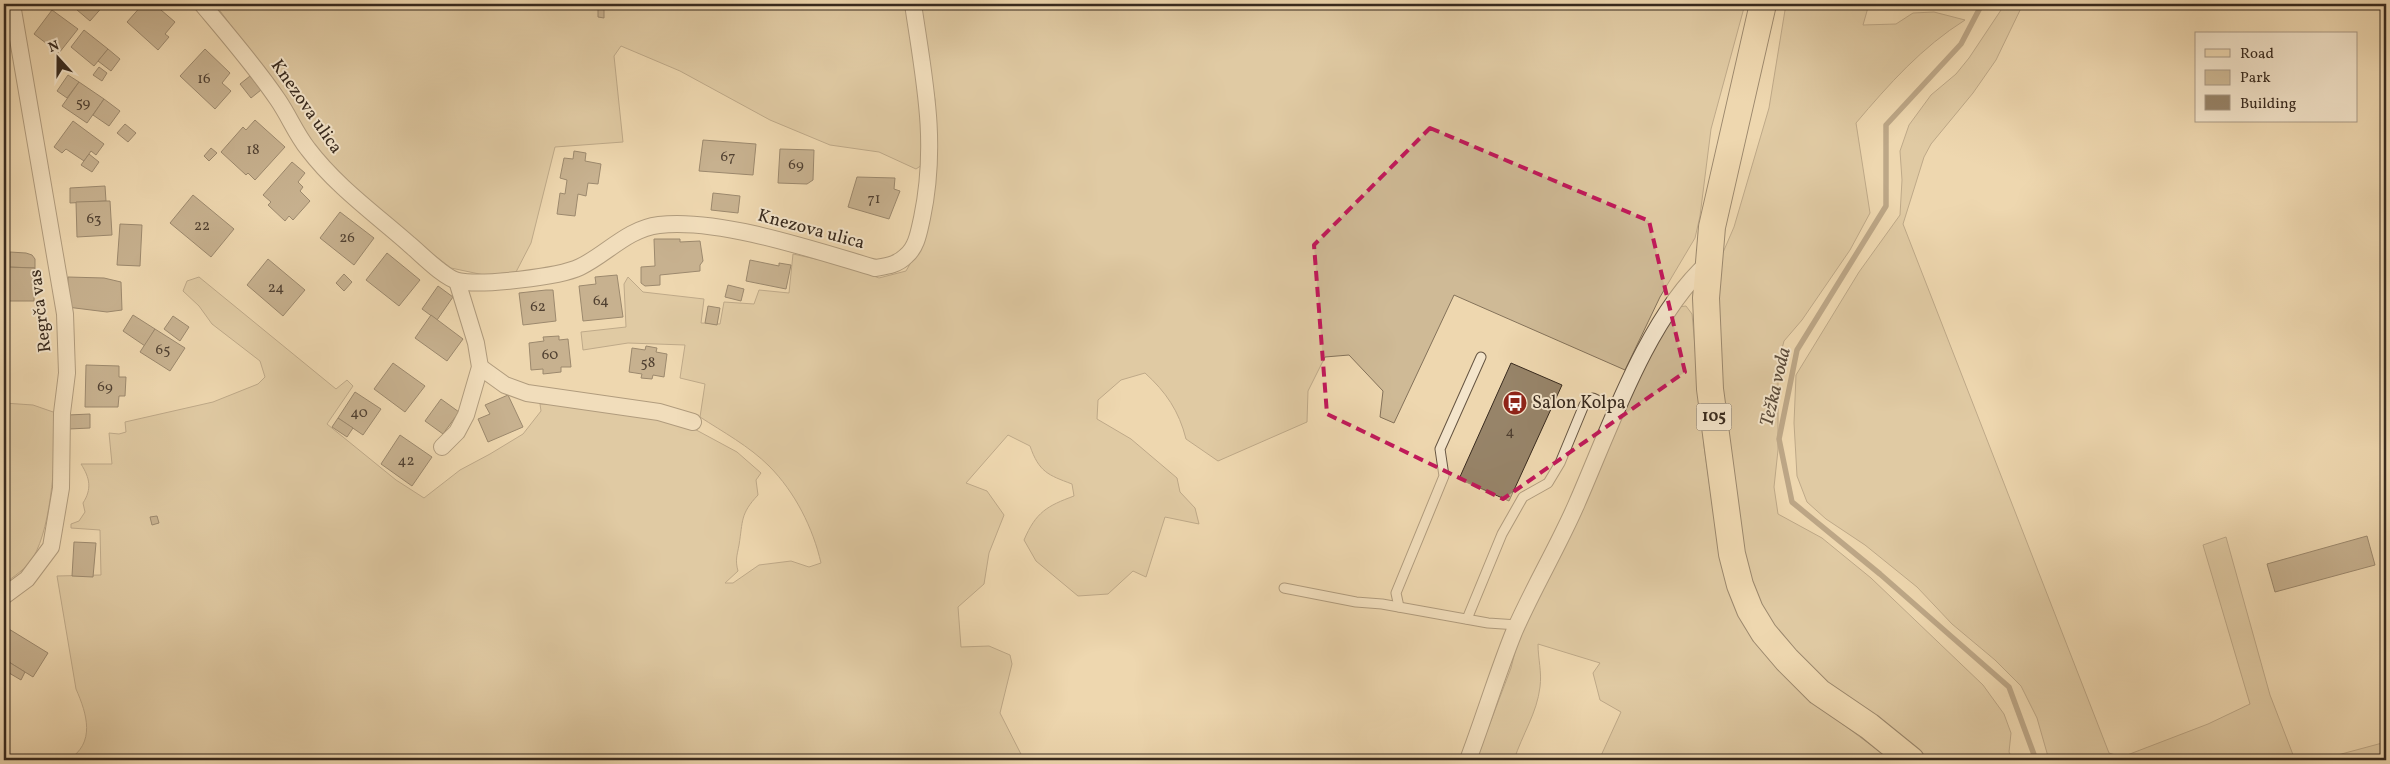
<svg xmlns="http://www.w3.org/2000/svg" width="2390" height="764" viewBox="0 0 2390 764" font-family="Vollkorn,serif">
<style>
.green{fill:#cfba96;stroke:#84725a}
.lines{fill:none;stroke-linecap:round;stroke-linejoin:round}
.stream{stroke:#806e58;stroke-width:5.5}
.building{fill:#978469;stroke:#382a1e}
.lane-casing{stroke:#665542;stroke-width:11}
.street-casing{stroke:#665542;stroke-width:18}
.primary-casing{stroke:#382a1e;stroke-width:28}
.lane{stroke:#f4e5cb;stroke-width:9}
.street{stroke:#f4e5cb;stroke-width:16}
.primary{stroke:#eed7af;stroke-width:26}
.marked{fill:none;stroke:#c2185b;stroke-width:4;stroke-dasharray:10 6;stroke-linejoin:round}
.labels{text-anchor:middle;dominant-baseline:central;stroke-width:4;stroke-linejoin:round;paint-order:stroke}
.number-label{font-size:15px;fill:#504031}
.shield{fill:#f4e5cb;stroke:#706252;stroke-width:1}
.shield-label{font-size:16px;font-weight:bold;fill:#382a1e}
.street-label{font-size:18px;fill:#382a1e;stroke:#f4e5cb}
.poi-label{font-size:18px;fill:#382a1e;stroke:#f4e5cb;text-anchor:start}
.water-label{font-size:19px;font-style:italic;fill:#5c4c3b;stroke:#f4e5cb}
</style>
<rect width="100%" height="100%" fill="#eed7af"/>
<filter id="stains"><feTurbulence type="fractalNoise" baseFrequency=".004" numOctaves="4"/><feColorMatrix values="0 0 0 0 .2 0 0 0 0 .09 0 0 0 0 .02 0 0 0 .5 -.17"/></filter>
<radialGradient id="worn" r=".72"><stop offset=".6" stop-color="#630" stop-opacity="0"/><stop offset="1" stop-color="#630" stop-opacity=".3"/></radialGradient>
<g class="green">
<path d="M215 4H906L923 115 922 165 916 169 879 152 830 145 770 120 680 71 621 46 614 56 623 142 555 147 531 243 516 272 484 275 451 268 389 220 322 156 301 129 285 98Z"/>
<path d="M919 4H1694C1711 9 1727 4 1745 4L1711 129 1700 216 1695 238 1660 297 1625 370 1454 295 1394 423 1380 417 1383 391 1349 355 1325 357 1308 391 1307 422 1218 461 1186 439C1179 411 1166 392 1145 373L1121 380 1098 400 1097 419 1131 439 1177 478 1180 492 1195 508 1199 524 1165 517 1146 577 1133 571 1108 594 1078 596 1036 561 1024 540C1036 512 1047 506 1074 496L1072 484C1048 475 1039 472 1030 446L1008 435 966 483 987 491 1004 515 989 553 984 584 958 607 961 647 989 646 1010 655 1012 664 1000 713 1024 760H68C96 743 87 714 76 689L57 576 101 575 100 530 71 528V524L79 521 85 512 83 503C92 489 90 478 81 464H112L109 433 119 434 126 432 125 422 213 402 258 384 265 377 260 361 212 324 199 306 183 291 187 281 199 277 336 389 347 380 353 386 327 424 396 480 424 498 460 470 490 454 523 434 541 411 540 404 575 405 687 425 737 452 761 473 756 480 758 495C740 514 743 521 739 545 737 556 735 560 738 571L725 583H733L759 565 791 561 809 567 821 563C813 528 795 492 769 466 749 446 723 432 700 417L705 384 680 378 685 345 628 343 583 350 581 332 626 327 624 284 628 277 643 292 704 299 701 323 720 324 724 302 754 304 759 290 789 293 793 254 848 266 879 278 906 271 918 250 932 183 935 100Z"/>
<path d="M1786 4H1869L1863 25 1896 24 1913 13 1934 12 1965 20C1922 47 1889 84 1856 123L1870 213 1850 250 1802 320 1784 341 1778 364V450L1774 487 1778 514 1822 538 1871 578 1983 685 2004 714 2011 733 2009 752 2013 760H1928L1829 685 1782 638 1758 600 1746 569 1719 374 1715 271 1734 227 1769 108Z"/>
<path d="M2005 4H2023L1996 60 1973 93 1931 144 1924 157 1903 224 2109 753 2122 757 2208 724 2250 704 2203 545 2226 537 2270 695 2295 760H2049L2037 718 2021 686 1995 660 1952 624 1917 587 1865 545 1826 519 1807 502 1797 476 1794 423 1796 375 1859 272 1900 215 1902 180 1900 151 1909 125 1931 95 1956 74 1969 58Z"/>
<path d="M1686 306 1692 314 1704 446 1716 530 1723 571 1733 601 1825 711 1891 760H1599L1621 712 1600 700 1593 673 1600 663 1538 644C1538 659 1542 672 1540 687 1537 713 1522 735 1514 760H1476L1511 668 1518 640 1629 398 1669 319 1678 307Z"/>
<path d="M4 403 33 405 56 413C55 454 53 523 33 558 27 568 13 577 4 584Z"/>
<path d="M2386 742V760H2319Z"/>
</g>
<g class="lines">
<path class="stream" d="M1982 4 1961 44 1886 125V206L1797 350 1779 439 1792 502 1880 574 2009 687 2036 760"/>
</g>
<g class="building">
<path d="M70 4H105L90 21Z"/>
<path d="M143 4H154L175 22 165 34 169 37 158 50 127 22Z"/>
<path d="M598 4H604V18L598 17Z"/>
<path d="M52 10 78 29 59 53 34 34Z"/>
<path d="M84 30 108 49 94 66 71 47Z"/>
<path d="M108 49 120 59 111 71 98 61Z"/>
<path d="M205 49 230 73 222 83 231 91 215 109 180 76Z"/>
<path d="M99 67 107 73 102 81 93 75Z"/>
<path d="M68 75 79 82 67 98 57 91Z"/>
<path d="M250 76 261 90 251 98 240 84Z"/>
<path d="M79 82 104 99 87 123 62 106Z"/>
<path d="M104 99 120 111 109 126 93 115Z"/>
<path d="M255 120 285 147 255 180 248 173 246 175 221 152 243 127 246 130Z"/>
<path d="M73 121 104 144 96 155 91 151 84 161 66 149 62 153 54 147Z"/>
<path d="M125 124 136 133 128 142 117 133Z"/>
<path d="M4 128H7L4 162Z"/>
<path d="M703 140 756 144 753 175 699 171Z"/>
<path d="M211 148 217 153 209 161 204 156Z"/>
<path d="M780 149 814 150 813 180 807 184 778 183Z"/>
<path d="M574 151 586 153 585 161 601 164 598 184 588 183 586 196 578 194 575 216 557 214 560 193 565 194 567 180 560 178 564 158 573 159Z"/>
<path d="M89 154 99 162 92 172 81 165Z"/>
<path d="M292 162 305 173 298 182 303 187 300 191 310 201 293 220 289 216 285 221 268 205 271 202 263 195Z"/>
<path d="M857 177 895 178 894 189 900 191 889 219 848 207Z"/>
<path d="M105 186 106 201 70 203V188Z"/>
<path d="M713 193 740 196 738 213 711 210Z"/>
<path d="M193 195 234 229 211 257 170 223Z"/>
<path d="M106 201H110L112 235 77 237 76 202Z"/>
<path d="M340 212 374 238 354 265 320 238Z"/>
<path d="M120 224 142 225 140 266 117 265Z"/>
<path d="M654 239H680V242L700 241 703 261 700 265V271L660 275V285L645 286 641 283V267L655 266Z"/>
<path d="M10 252 26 253 32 255 35 259V268L10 267Z"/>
<path d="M387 253 420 280 399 306 366 280Z"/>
<path d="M268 259 305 290 283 316 247 285Z"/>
<path d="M750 260 779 266V263L791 265 786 289 746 281Z"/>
<path d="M4 267 35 268 34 301H4Z"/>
<path d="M344 274 352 282 344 291 336 283Z"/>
<path d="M617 275 623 317 583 321 579 286 596 284 595 277Z"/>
<path d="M68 277 104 278 121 282 122 310 107 312 67 307Z"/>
<path d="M728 285 744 289 741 301 725 297Z"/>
<path d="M438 286 453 297 437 320 422 309Z"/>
<path d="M546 290H553L556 321 523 325 519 293Z"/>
<path d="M708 306 720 308 717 325 705 323Z"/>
<path d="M133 315 155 329 145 346 123 331Z"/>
<path d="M431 315 463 339 447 361 415 338Z"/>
<path d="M173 316 189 327 180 341 164 329Z"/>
<path d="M155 329 185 348 170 371 140 352Z"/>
<path d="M559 336V340L568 339 571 367H561V372L543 374V369L531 370 529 343 544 341 543 337Z"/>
<path d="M646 346 657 348 656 352 667 354 664 377 653 375 652 379 641 378 642 374 629 372 632 348 645 350Z"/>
<path d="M393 363 425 386 405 412 374 389Z"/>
<path d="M1511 363 1562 385 1509 501 1459 479Z"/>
<path d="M86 365 119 366V377H126L125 396H119L118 407H85Z"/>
<path d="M355 392 381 409 363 435 338 418Z"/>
<path d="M508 395 523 427 488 442 478 419 490 414 485 405Z"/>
<path d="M441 399 459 412 443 434 425 421Z"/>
<path d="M90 414V428L69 429 68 415Z"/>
<path d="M338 418 353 428 347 437 332 427Z"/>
<path d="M400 435 432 457 412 486 381 464Z"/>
<path d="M157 516 159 523 152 525 150 517Z"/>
<path d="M2367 536 2375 565 2275 592 2267 564Z"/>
<path d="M74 542 96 543 93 577 72 576Z"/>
<path d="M4 626 48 653 33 677 4 659Z"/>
<path d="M4 659 25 672 21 680 4 670Z"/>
</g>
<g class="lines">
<defs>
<g id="lane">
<path d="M1284 588 1356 602 1382 604 1488 623 1518 625"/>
<path d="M1399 607 1396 593 1444 476 1440 449 1481 357"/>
<path d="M1467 619 1502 534 1523 497 1548 483 1560 463 1584 405 1593 398 1616 409"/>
</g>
<g id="street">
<path d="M202 4C228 35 255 66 278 100 289 116 296 134 308 149 336 186 375 214 409 244 421 254 444 278 458 281 481 286 559 277 580 267 607 254 627 229 659 225 720 218 814 250 875 268 887 266 897 265 906 256 917 247 919 231 922 218 938 142 924 79 913 4"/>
<path d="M480 367 505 385 527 393 659 412 693 422"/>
<path d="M442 447 457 432 466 415 480 367 476 343 457 281"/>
<path d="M4 596 27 579 51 547 61 488 62 413 67 373 65 314 12 4"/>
<path d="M1468 760C1484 718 1497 674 1514 632 1533 588 1558 547 1577 503 1610 428 1647 318 1708 263"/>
</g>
<path id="primary" d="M1763 4 1712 227 1706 298 1710 389 1732 554 1740 585 1750 610 1764 633 1787 660 1819 692 1869 726 1911 760"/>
</defs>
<use href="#lane" class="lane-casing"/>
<use href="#street" class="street-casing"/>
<use href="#primary" class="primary-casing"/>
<use href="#lane" class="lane"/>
<use href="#street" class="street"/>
<use href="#primary" class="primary"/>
</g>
<path d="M0 0H2390V764H0ZM1430 128 1649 221 1685 372 1503 499 1327 414 1314 245Z" fill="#eed7af" fill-opacity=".55" fill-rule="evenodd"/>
<path class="marked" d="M1430 128 1649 221 1685 372 1503 499 1327 414 1314 245Z"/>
<defs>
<symbol id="bus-disc" viewBox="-11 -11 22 22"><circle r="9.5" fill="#8f2418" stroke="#f4e5cb"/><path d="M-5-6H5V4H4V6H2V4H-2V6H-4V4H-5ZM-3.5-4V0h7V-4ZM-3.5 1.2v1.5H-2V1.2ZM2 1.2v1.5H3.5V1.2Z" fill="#fff"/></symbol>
</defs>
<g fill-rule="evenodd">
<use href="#bus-disc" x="1501" y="389" width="28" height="28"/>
</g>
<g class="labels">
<g class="number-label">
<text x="204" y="79">16</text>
<text x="83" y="103">59</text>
<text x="253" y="150">18</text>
<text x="728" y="157">67</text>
<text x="796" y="165">69</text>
<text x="874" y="199">71</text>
<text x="94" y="219">63</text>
<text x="202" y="226">22</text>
<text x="347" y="238">26</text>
<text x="276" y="288">24</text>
<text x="601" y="301">64</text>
<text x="538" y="307">62</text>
<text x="163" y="350">65</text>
<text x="550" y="355">60</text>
<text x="648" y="363">58</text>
<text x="105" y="387">69</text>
<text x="359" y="413">40</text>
<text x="1510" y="432">4</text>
<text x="406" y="461">42</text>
</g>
<rect class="shield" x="1696.5" y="403.5" width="35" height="27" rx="4"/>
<g class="shield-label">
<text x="1714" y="417">105</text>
</g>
<g class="street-label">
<text transform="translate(306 107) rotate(55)">Knezova ulica</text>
<text transform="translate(811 230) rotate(15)">Knezova ulica</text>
<text transform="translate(41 311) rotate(-97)">Regrča vas</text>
</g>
<g class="poi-label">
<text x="1532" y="403">Salon Kolpa</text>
</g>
<g class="water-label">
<text transform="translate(1776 387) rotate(-77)">Težka voda</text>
</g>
</g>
<rect width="2390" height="764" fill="none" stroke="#eed7af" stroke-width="20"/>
<rect x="5" y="5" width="2380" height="754" fill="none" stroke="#382a1e" stroke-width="2.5"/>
<rect x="10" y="10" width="2370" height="744" fill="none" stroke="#382a1e"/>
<rect x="2195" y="32" width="162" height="90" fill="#f4e5cb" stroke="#a99a86"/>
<rect x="2205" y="49" width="25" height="8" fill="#eed7af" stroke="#a99a86"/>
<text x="2240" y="58" font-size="15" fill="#382a1e">Road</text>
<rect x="2205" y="70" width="25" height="15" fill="#cfba96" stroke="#a99a86"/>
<text x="2240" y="82" font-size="15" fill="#382a1e">Park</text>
<rect x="2205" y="95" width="25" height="15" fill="#978469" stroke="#a99a86"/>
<text x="2240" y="108" font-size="15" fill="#382a1e">Building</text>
<g transform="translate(58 58) rotate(339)" stroke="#f4e5cb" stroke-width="4" paint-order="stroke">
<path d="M0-4L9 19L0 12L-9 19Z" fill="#382a1e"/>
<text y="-8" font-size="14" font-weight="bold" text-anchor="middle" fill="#382a1e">N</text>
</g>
<rect width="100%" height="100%" filter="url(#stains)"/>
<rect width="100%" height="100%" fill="url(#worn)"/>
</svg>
